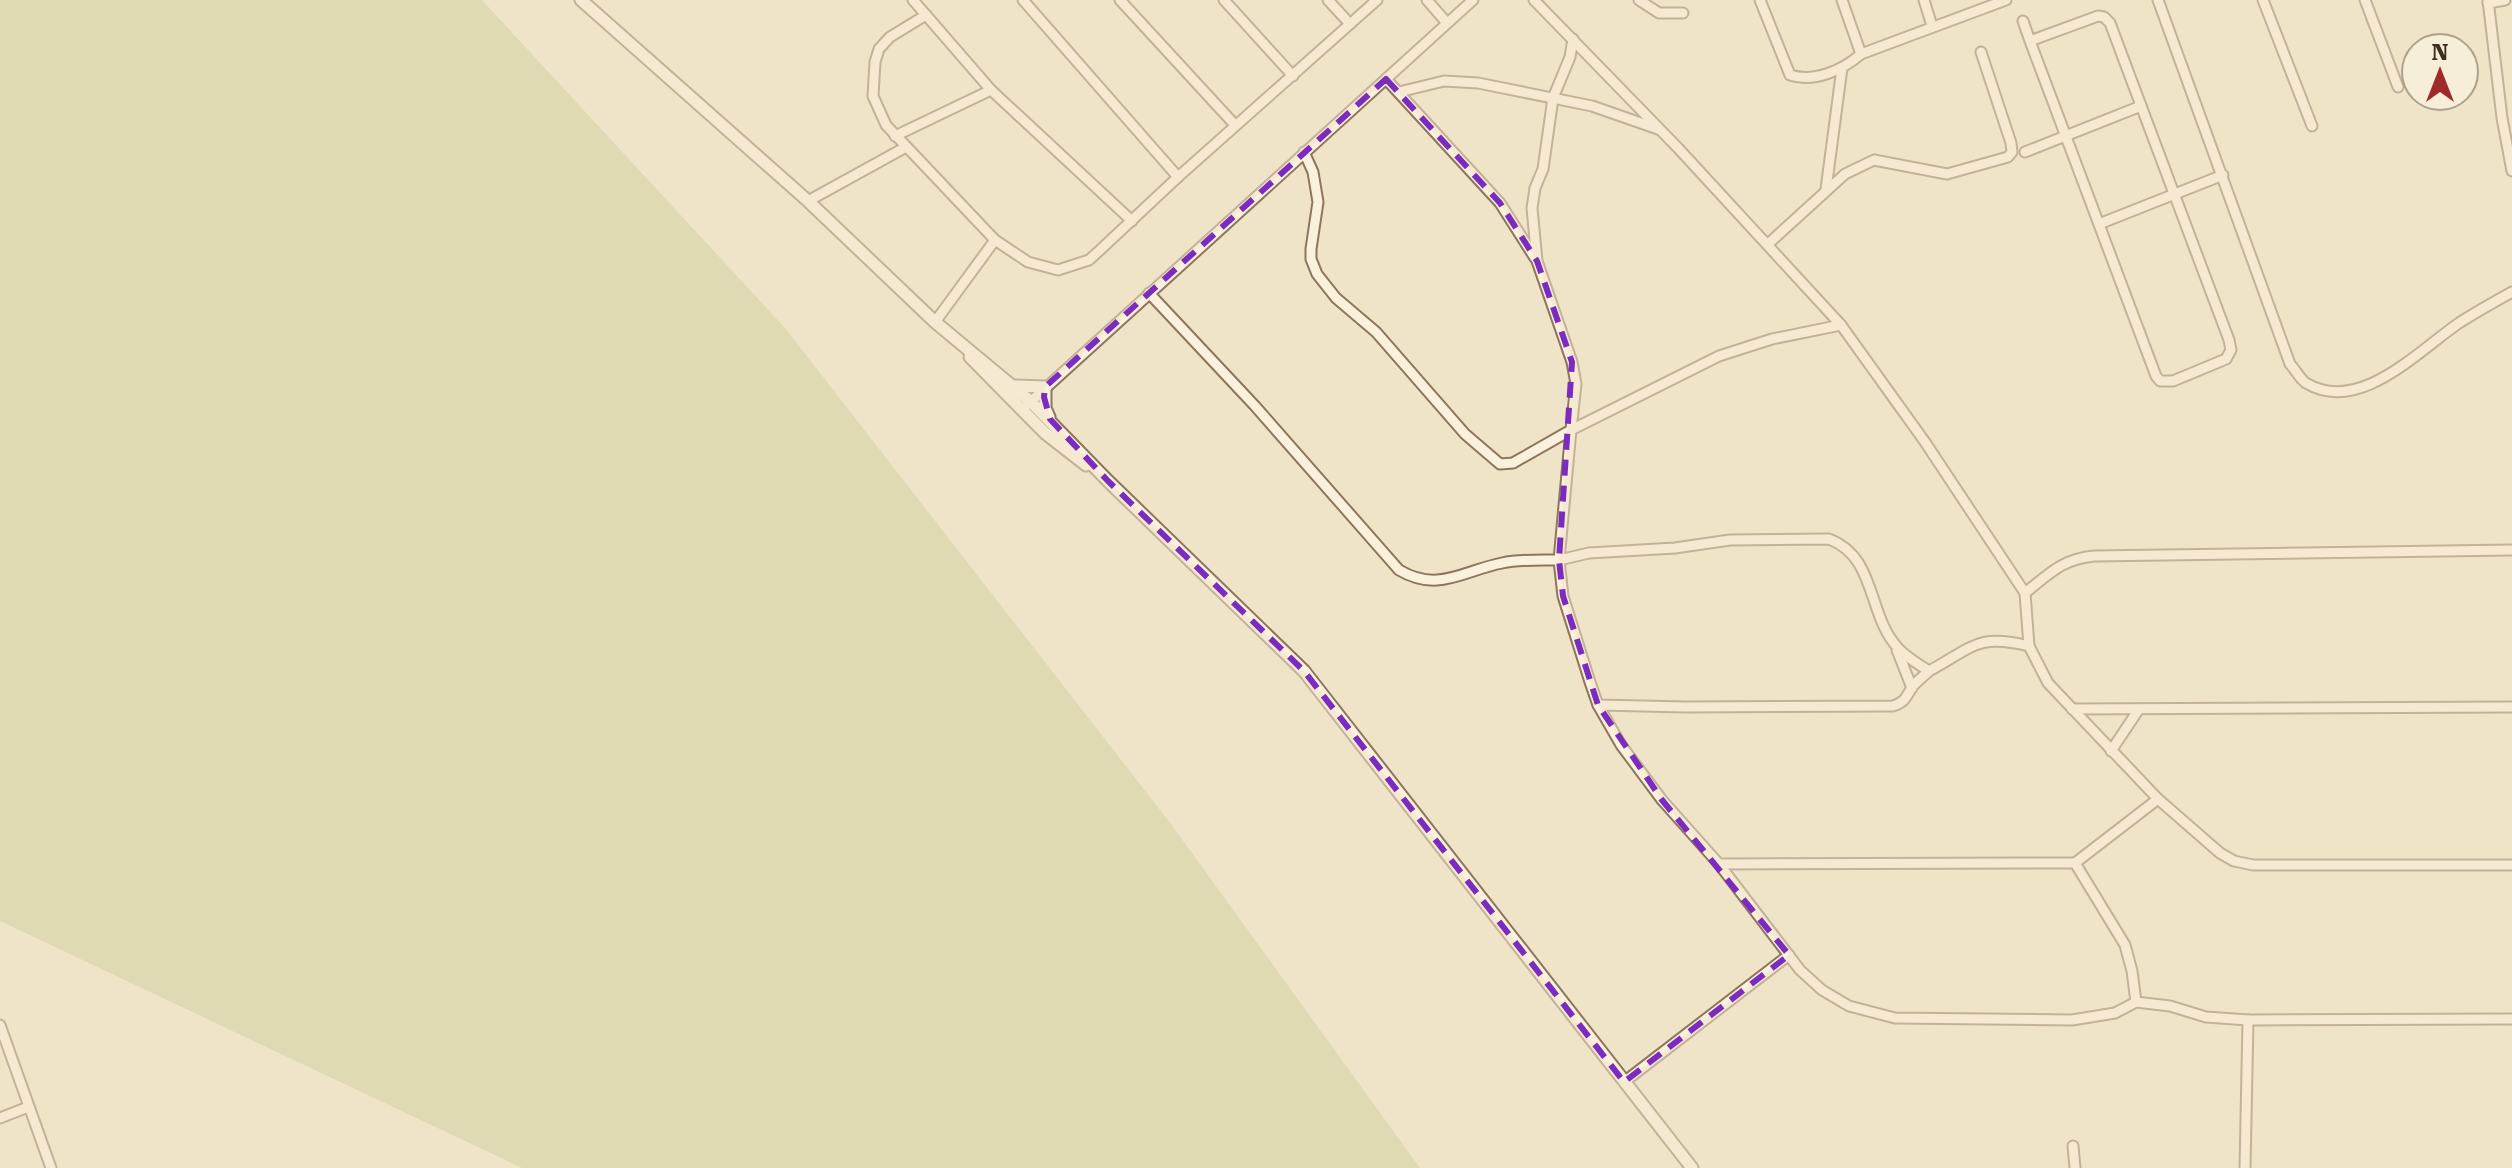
<svg xmlns="http://www.w3.org/2000/svg" width="2512" height="1168" viewBox="0 0 2512 1168" font-family="'Roboto Serif',serif">
<style>
.green{fill:#c9cf9b}
.lines{fill:none;stroke-linecap:round;stroke-linejoin:round}
.minor-casing{stroke:#8d765c;stroke-width:13}
.tertiary-casing{stroke:#8d765c;stroke-width:15}
.minor{stroke:#faf1dc;stroke-width:9}
.tertiary{stroke:#faf1dc;stroke-width:11}
.marked{fill:none;stroke:#7b2cbf;stroke-width:6;stroke-dasharray:16 10;stroke-linejoin:round}
</style>
<rect width="100%" height="100%" fill="#f0e4c8"/>
<path class="green" d="M0 0H482L785 328 1171 824 1420 1168H522L0 921Z"/>
<g class="lines">
<defs>
<g id="minor">
<path d="M913 0 926 15 890 37 879 49 875 62 873 96 886 125 995 240 1028 262 1058 270 1089 260 1099 251 1178 177 1350 24"/>
<path d="M1023 0 1178 177"/>
<path d="M1120 0 1235 125"/>
<path d="M1224 0 1293 76"/>
<path d="M1328 0 1350 24 1377 0"/>
<path d="M1427 0 1447 23"/>
<path d="M1534 0 1678 148 1841 325 1925 442 2025 593 2029 646 2048 683 2158 799 2220 853 2234 861 2253 865H2512"/>
<path d="M1639 0 1659 13H1683"/>
<path d="M1760 0 1790 75C1814 83 1843 70 1861 54"/>
<path d="M1842 0 1861 54 2006 0"/>
<path d="M1924 0 1932 26"/>
<path d="M2158 0 2290 364C2295 369 2300 379 2306 383 2359 415 2418 351 2459 323 2476 312 2494 302 2512 292"/>
<path d="M2263 0 2312 126"/>
<path d="M2365 0 2398 87"/>
<path d="M2488 0 2502 118 2512 171"/>
<path d="M2488 3 2505 0"/>
<path d="M926 15 991 90"/>
<path d="M2023 21 2030 41 2156 376 2160 381H2173L2226 359 2231 350 2229 340 2110 23 2104 17 2098 16 2030 41"/>
<path d="M1386 79 1500 203 1535 258"/>
<path d="M1399 92 1444 81 1478 83 1592 106 1658 129"/>
<path d="M895 136 991 90 1132 221"/>
<path d="M1304 152 1313 172 1318 202 1311 249V259L1317 274 1336 298 1376 332 1465 434 1500 464 1513 463 1571 430 1576 384 1572 362 1537 261 1532 208 1535 188 1543 169 1553 98 1570 57 1573 39"/>
<path d="M2025 152 2141 106"/>
<path d="M1826 189 1842 68"/>
<path d="M808 201 906 147"/>
<path d="M2099 224 2223 175"/>
<path d="M1768 244 1845 174 1874 160 1947 174 2008 157 2012 152 2011 143 1981 52"/>
<path d="M1149 293 1255 406 1399 570C1438 593 1462 571 1502 563 1520 559 1540 560 1559 560L1571 430 1719 356 1772 339 1841 325"/>
<path d="M935 322 995 240"/>
<path d="M1027 405 1473 0"/>
<path d="M2025 593C2049 574 2062 559 2094 556L2512 550"/>
<path d="M2029 646C1977 633 1972 648 1929 671 1918 664 1906 657 1898 648 1867 615 1877 557 1829 539L1730 540 1675 548 1589 553 1559 560 1563 596 1590 682 1598 705 1621 745 1662 800 1719 864 1800 970 1822 990 1849 1006 1895 1018 2072 1020 2115 1013 2136 1002 2170 1006 2206 1017 2248 1020"/>
<path d="M1897 650 1912 688"/>
<path d="M1598 705 1686 707 1893 706C1906 702 1906 696 1913 686 1917 681 1924 676 1929 671"/>
<path d="M2072 709 2512 707"/>
<path d="M2111 751 2139 709"/>
<path d="M2075 863 2158 799"/>
<path d="M1719 864 2075 863 2125 945 2132 971 2136 1002"/>
<path d="M0 1025 51 1168"/>
<path d="M1624 1082 1789 955"/>
<path d="M0 1118 28 1107"/>
<path d="M2073 1146 2075 1168"/>
<path d="M2245 1168 2248 1020 2512 1019"/>
</g>
<g id="tertiary">
<path d="M581 0 808 201 935 322 1030 401 1108 481 1304 671 1692 1168"/>
<path d="M970 357 1045 433 1086 465"/>
<path d="M1014 386 1045 387V408L1049 417"/>
</g>
</defs>
<use href="#minor" class="minor-casing"/>
<use href="#tertiary" class="tertiary-casing"/>
<use href="#minor" class="minor"/>
<use href="#tertiary" class="tertiary"/>
</g>
<path d="M0 0H2512V1168H0ZM1386 79 1500 203 1537 261 1572 362 1559 560 1563 596 1598 705 1662 800 1789 955 1624 1082 1304 671 1108 481 1050 419 1044 397 1045 387Z" fill="#f0e4c8" fill-opacity=".55" fill-rule="evenodd"/>
<path class="marked" d="M1386 79 1500 203 1537 261 1572 362 1559 560 1563 596 1598 705 1662 800 1789 955 1624 1082 1304 671 1108 481 1050 419 1044 397 1045 387Z"/>
<g transform="translate(2440 72)"><circle r="38" fill="#f7eed8" stroke="#ada18e" stroke-width="2"/>
<path d="M0-6L14 30L0 20L-14 30Z" fill="#9e2a2b"/>
<text y="-12" font-size="22" font-weight="bold" text-anchor="middle" fill="#3d2e20">N</text>
</g>
</svg>
